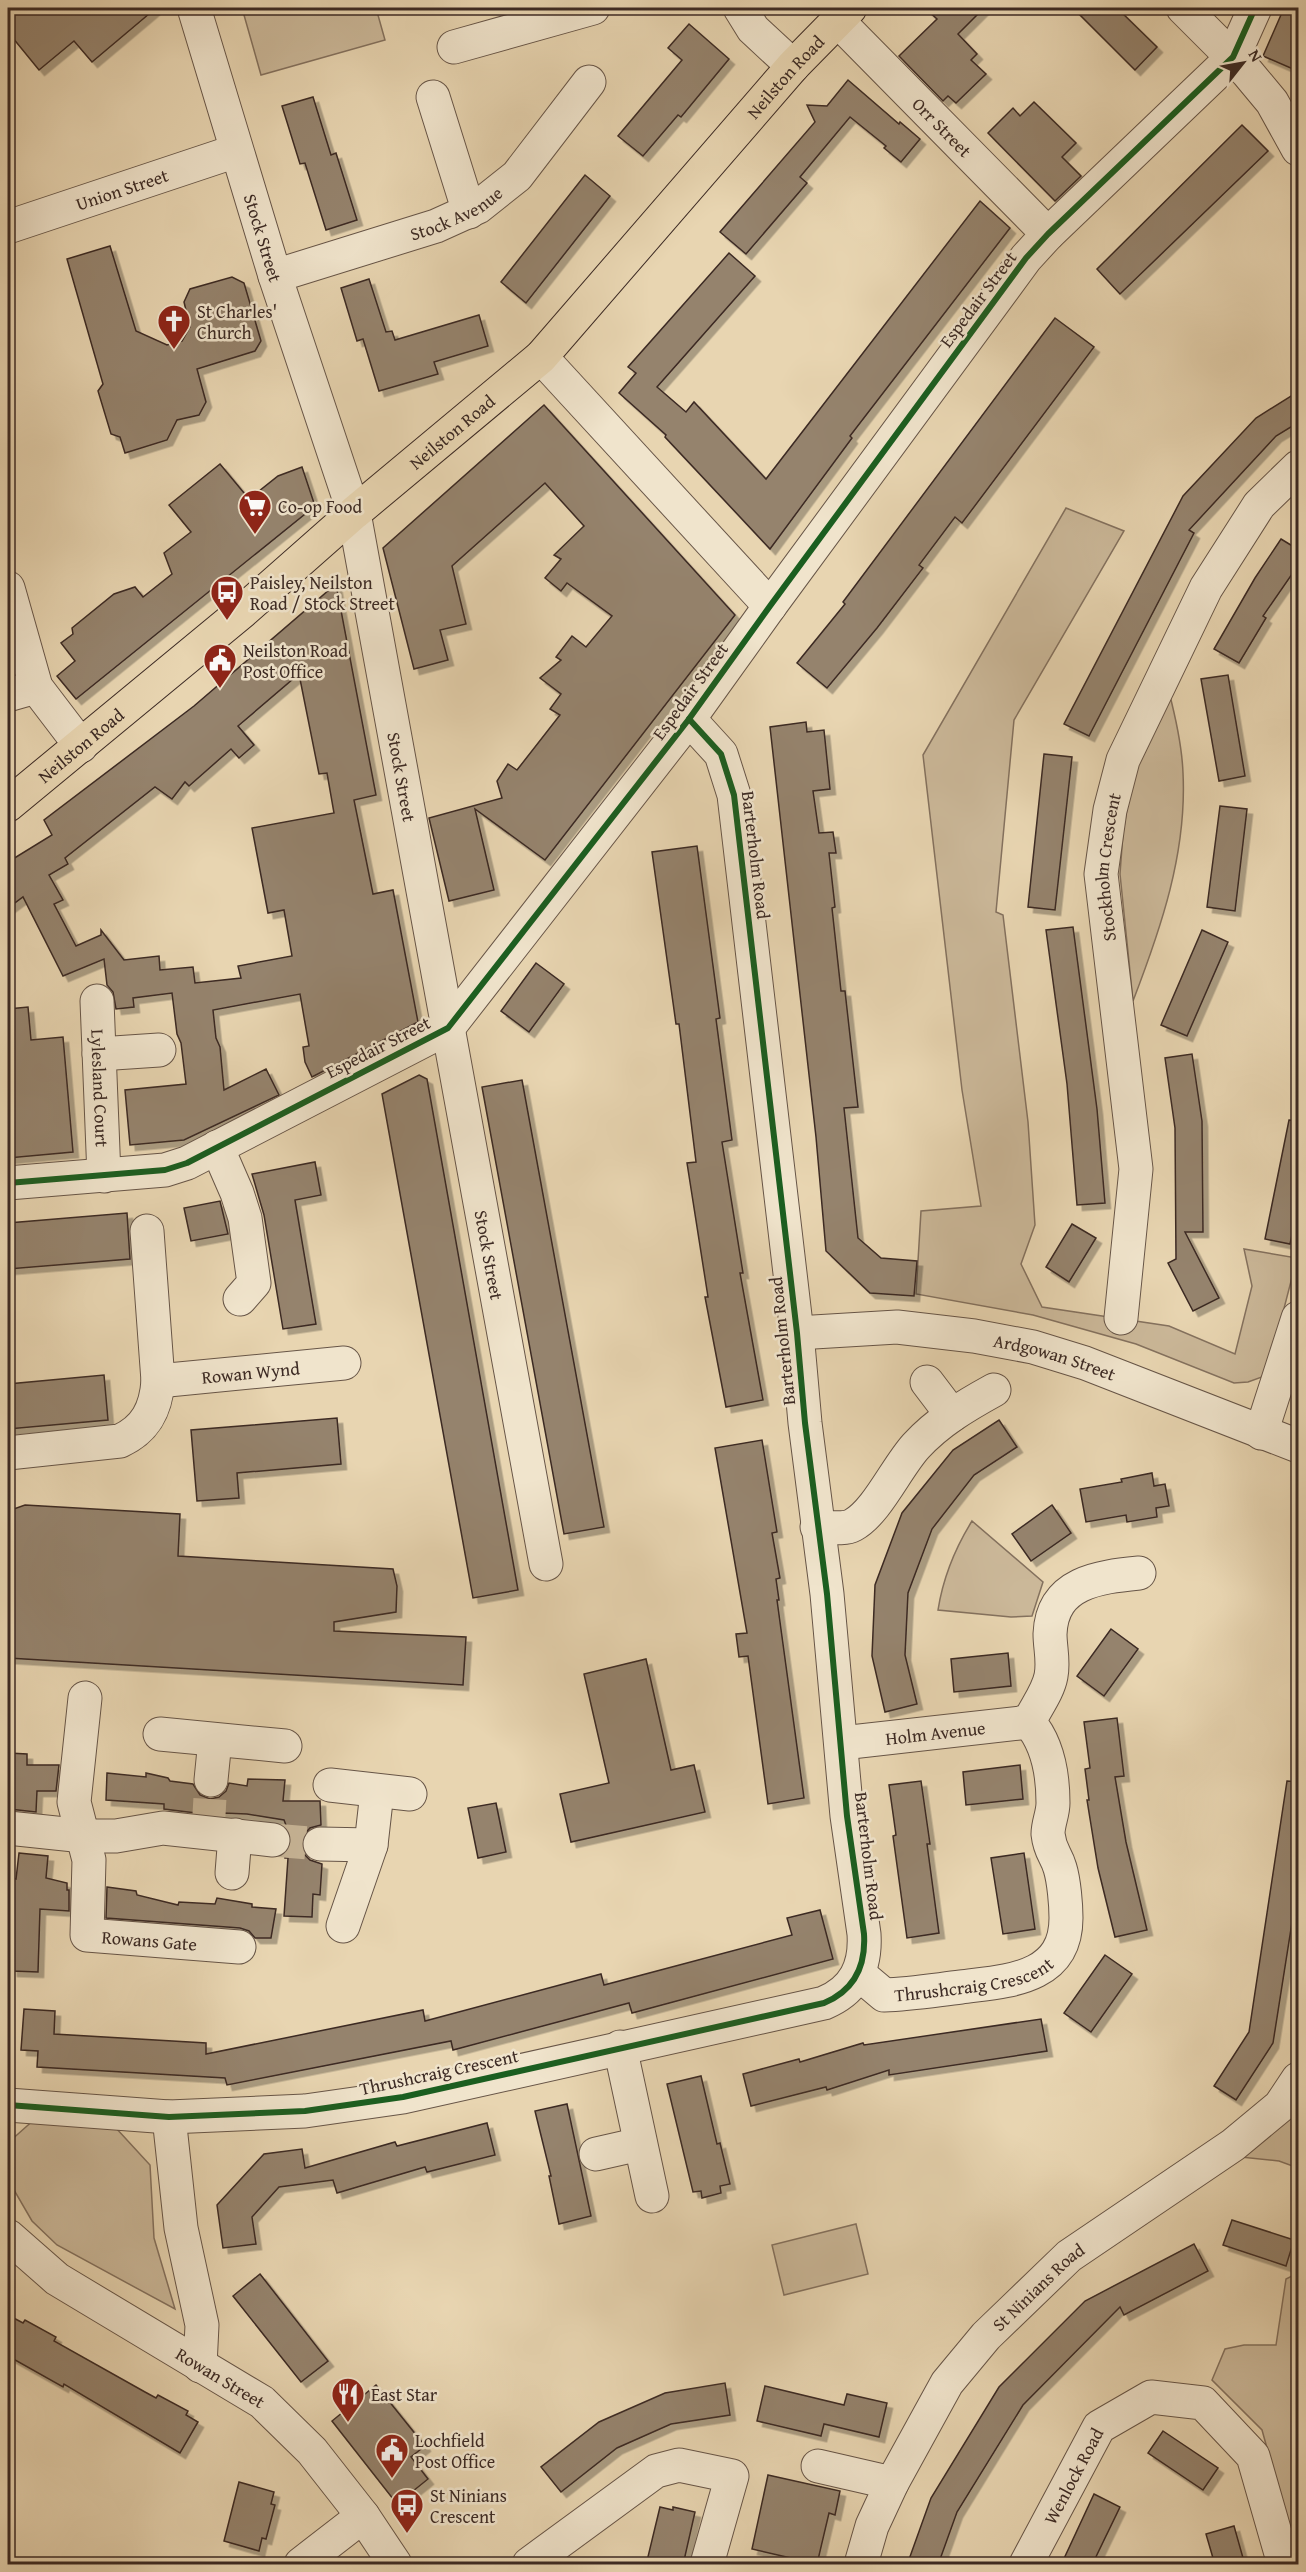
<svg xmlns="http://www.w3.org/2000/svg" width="1306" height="2572" viewBox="0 0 1306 2572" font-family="'Gentium Book Plus',serif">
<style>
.green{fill:#cbb899;stroke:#84715e;stroke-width:1.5}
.building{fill:#95836d;stroke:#3c2a24;stroke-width:1.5;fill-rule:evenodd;filter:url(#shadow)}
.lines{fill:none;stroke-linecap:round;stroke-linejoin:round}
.minor-tunnel{stroke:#c6b395;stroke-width:33;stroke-dasharray:33 16;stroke-linecap:butt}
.minor-casing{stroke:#675547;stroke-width:35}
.major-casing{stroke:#3c2a24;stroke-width:35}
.minor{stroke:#f0e4cc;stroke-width:33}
.major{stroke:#e8d5b1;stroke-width:33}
.cycleway-casing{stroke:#f0e4cc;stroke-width:10}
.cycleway{stroke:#1b5e20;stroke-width:6}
.labels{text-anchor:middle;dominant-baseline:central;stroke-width:5;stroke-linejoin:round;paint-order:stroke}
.street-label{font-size:18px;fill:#3c2a24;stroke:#f0e4cc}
.poi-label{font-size:18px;fill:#3c2a24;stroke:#f0e4cc;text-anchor:start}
</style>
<defs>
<filter id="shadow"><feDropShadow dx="5.5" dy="5.5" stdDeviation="0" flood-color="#0004"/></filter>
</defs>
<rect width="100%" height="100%" fill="#e8d5b1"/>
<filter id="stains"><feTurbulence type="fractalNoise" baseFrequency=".00333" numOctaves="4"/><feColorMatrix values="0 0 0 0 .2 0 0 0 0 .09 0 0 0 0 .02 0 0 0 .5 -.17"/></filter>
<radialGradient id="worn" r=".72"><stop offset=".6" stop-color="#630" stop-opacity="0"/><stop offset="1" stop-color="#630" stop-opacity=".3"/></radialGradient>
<g class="green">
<path d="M242 8H376L385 40 261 75Z"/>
<path d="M1066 508 1124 531 1014 720 996 912 1003 915 1028 1122 1035 1225 1021 1264 1042 1307 1169 1326 1235 1354 1252 1286 1244 1249 1297 1258 1272 1355 1262 1377 1248 1382 1234 1383 1136 1344 1033 1315 916 1294 921 1211 981 1206 962 1090 923 755Z"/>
<path d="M1169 692C1176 719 1182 745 1183 773 1187 853 1161 928 1133 1001L1120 874 1123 833 1132 779Z"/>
<path d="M972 1521 1043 1582 1032 1616 1011 1617 938 1610C943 1578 954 1550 972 1521Z"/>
<path d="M1298 2103V2168L1279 2161 1240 2157Z"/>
<path d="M36 2118 115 2127 150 2165 154 2238 175 2309 57 2245 32 2221 14 2190 9 2142Z"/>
<path d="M856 2224 868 2274 784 2295 772 2245Z"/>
<path d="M1298 2273V2560L1262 2430 1212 2380 1225 2349 1244 2345H1276L1286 2279Z"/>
</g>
<g class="building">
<path d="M17 8H156L92 62 74 41 39 70 8 32V16Z"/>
<path d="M925 8H984L958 34 977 54 971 60 986 74 956 103 948 96 943 101 899 56 937 19Z"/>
<path d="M1073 8H1117L1157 47 1135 70Z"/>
<path d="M1284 8H1299V55L1293 69 1263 56Z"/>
<path d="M689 24 729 59 681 117 678 115 643 156 618 136 682 60 668 48Z"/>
<path d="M848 80 899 124 900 122 920 139 901 162 884 148 886 146 850 117 800 177 807 183 746 254 720 232 815 122 807 105 827 106Z"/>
<path d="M313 97 331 155 336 153 357 220 326 230 305 163 300 164 282 106Z"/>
<path d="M1034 102 1076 143 1062 157 1081 176 1055 201 988 133 1013 108 1020 116Z"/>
<path d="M1242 125 1268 151 1120 294 1097 269Z"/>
<path d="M585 175 610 196 526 303 501 282Z"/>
<path d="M980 201 1010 228 850 436 852 438 770 549 665 437 666 435 619 393 636 373 628 367 729 253 755 276 657 387 686 412 694 402 766 479Z"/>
<path d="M110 246 136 331 167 345 182 341 190 327 184 302 190 289 232 277 244 283 261 341 255 351 197 369 206 402 199 415 177 420 167 440 125 453 120 437 111 434 98 391 103 384 67 259Z"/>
<path d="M369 279 386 332 392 331 395 340 479 315 488 346 434 362 438 374 379 391 363 339 357 341 341 288Z"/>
<path d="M1055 318 1094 347 962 523 955 517 919 565 923 568 877 628 827 688 797 663 845 604 843 602Z"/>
<path d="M1299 391V422L1276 436 1189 530 1194 533 1089 736 1064 724 1183 496 1256 418Z"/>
<path d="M544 405 735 615 545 860 475 809 494 890 449 901 429 818 502 798 497 781 508 764 517 770 560 715 550 709 561 694 540 678 561 660 556 657 572 636 586 647 612 616 567 583 561 591 545 578 561 559 554 555 584 526 545 483 452 566 466 624 440 630 448 660 414 669 383 548Z"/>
<path d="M220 464 249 499 278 476 302 467 315 506 76 699 57 676 75 661 61 643 73 634 72 628 114 594 135 587 143 597 172 574 164 553 191 532 169 505Z"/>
<path d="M1281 539 1299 550V564L1263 616 1266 618 1239 663 1214 649 1255 578Z"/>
<path d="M336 584 376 795 354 800 373 894 393 890 418 1022 312 1077 305 1062 303 1047 309 1046 300 994 213 1010 216 1038 220 1047 224 1090 266 1069 279 1095 184 1140 130 1145 125 1090 186 1084 181 1043 177 1034 172 993 133 998 134 1007 116 1009 113 992 107 985 104 959 63 976 23 897 8 908V862L52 835 44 820 194 706ZM299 674 319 774 327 773 334 813 252 828 268 913 284 910 292 956 238 966 241 978 195 983 193 967 160 970 159 956 124 960 101 930V935L76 946 54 904 63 900 49 875 68 864 65 858 155 787 172 799 185 782 189 786 231 749 239 758 254 745 238 726Z"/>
<path d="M1228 675 1245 776 1219 781 1201 679Z"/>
<path d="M806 722 807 732 824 730 830 789 813 791 819 833 833 832 836 853H829L835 907 832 908 841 991H845L858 1107 844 1108 858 1238 881 1258 917 1261 914 1296 870 1293 826 1251 816 1137 770 727Z"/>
<path d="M1044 754 1072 757 1055 910 1028 907Z"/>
<path d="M1220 806 1247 809 1235 911 1207 907Z"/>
<path d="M697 846 720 1018 716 1019 732 1140 722 1142 743 1273H740L763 1400 726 1407 705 1297H708L687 1163 696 1162 679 1024H676L652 852Z"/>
<path d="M1073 927 1097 1109 1105 1203 1077 1205 1067 1084 1046 930Z"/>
<path d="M1202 930 1228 942 1187 1036 1161 1025Z"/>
<path d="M536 963 564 984 529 1032 501 1011Z"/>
<path d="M28 1007 31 1040 63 1037 73 1152 8 1158V1009Z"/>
<path d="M1192 1054 1202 1121 1203 1232H1185L1219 1298 1193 1311 1168 1263 1176 1259 1175 1128 1165 1058Z"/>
<path d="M419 1075 427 1079 518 1590 473 1598 382 1094Z"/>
<path d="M522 1080 604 1527 564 1534 482 1087Z"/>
<path d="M1289 1120 1299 1121V1203L1290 1244 1265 1239Z"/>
<path d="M315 1162 321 1195 295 1200 316 1324 283 1329 264 1215 252 1174Z"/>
<path d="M220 1201 228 1234 191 1241 184 1208Z"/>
<path d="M127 1213 130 1259 8 1269V1223Z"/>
<path d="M1072 1224 1096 1238 1069 1282 1046 1267Z"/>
<path d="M104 1375 108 1420 8 1429V1384Z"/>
<path d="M337 1418 341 1464 237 1473 239 1498 197 1501 191 1430Z"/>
<path d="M999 1420 1017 1447 974 1475 932 1529 908 1593 905 1655 917 1704 885 1712 872 1656 875 1585 902 1513 953 1450Z"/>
<path d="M762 1440 777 1532 772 1533 780 1578 776 1579 779 1600H777L804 1798 768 1804 748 1656 739 1657 736 1634 747 1633 715 1448Z"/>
<path d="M1152 1473 1154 1486 1165 1484 1169 1506 1156 1508 1157 1517 1127 1522 1126 1515 1086 1522 1080 1489 1122 1482 1121 1479Z"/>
<path d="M25 1505 180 1514 178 1556 393 1569 397 1586 396 1612 334 1622V1631L466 1637 463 1685 8 1658V1511Z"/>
<path d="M1052 1505 1071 1533 1031 1561 1012 1534Z"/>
<path d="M1111 1629 1138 1649 1104 1696 1077 1676Z"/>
<path d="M1008 1653 1011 1686 954 1692 951 1659Z"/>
<path d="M646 1659 671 1770 694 1765 705 1812 571 1842 560 1794 609 1783 584 1674Z"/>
<path d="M1117 1718 1124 1776 1115 1777 1126 1842 1147 1930 1115 1937 1098 1868 1087 1800H1089L1085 1769 1090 1768 1084 1722Z"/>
<path d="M8 1753 27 1754V1765H59L56 1791H37L36 1812 9 1809Z"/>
<path d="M1020 1765 1023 1799 966 1805 963 1772Z"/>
<path d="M107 1773 146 1777V1773L168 1778 170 1781 193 1784 200 1795 210 1799 219 1797 226 1791 229 1783 247 1786 248 1779 285 1780 283 1801H320L321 1825 310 1828 304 1835 301 1843 303 1853 310 1860 322 1864 320 1895 313 1894 312 1917 284 1916 288 1858H285V1854L292 1841 284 1820 247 1814 223 1813V1816L188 1812 164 1809V1804L106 1800Z"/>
<path d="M921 1781 930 1844H927L939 1933 907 1938 893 1836 896 1835 889 1785Z"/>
<path d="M1287 1781 1299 1782V1878L1273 2043 1236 2100 1214 2086 1249 2032Z"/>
<path d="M496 1803 506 1852 478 1858 468 1808Z"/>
<path d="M19 1853 48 1856 46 1878 67 1883V1890H69V1911L40 1909 38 1972 12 1971 8 1876 16 1879Z"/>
<path d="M1024 1853 1035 1929 1003 1934 991 1858Z"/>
<path d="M107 1887 136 1891 137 1895 178 1905 179 1902 215 1904 217 1898 252 1904V1907L276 1909 271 1938H255L249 1931 240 1928 106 1918Z"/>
<path d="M820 1910 833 1959 632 2013 629 2003 453 2050 451 2041 227 2085 225 2078 37 2067 38 2051 21 2050 24 2009 55 2011 54 2034 206 2043V2054L423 2010 425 2021 601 1974 604 1985 792 1935 787 1918Z"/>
<path d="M1105 1955 1132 1974 1091 2032 1064 2013Z"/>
<path d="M1041 2019 1047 2051 889 2075V2070L827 2090 826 2087 751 2106 743 2074 799 2059 800 2062 863 2043 864 2045Z"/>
<path d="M701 2076 717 2144 720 2143 730 2184 720 2186 721 2193 702 2198 701 2191 693 2192 667 2084Z"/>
<path d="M567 2104 591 2216 559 2224 549 2176H551L535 2111Z"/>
<path d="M487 2123 495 2155 427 2172 425 2167 337 2193 333 2180 279 2187 252 2217 256 2244 223 2248 217 2205 264 2154 302 2149 305 2168 395 2142 397 2146Z"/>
<path d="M1232 2220 1294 2240 1286 2266 1223 2245Z"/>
<path d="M1194 2244 1208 2271 1124 2315 1120 2307 1023 2405 957 2512 938 2565H907L931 2498 999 2387 1085 2301Z"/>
<path d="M260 2274 328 2361 301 2382 233 2296Z"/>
<path d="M8 2315 23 2323 25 2320 56 2337 54 2341 145 2392 156 2398 158 2395 188 2411 186 2415 198 2422 180 2453 64 2384 63 2387 8 2356Z"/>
<path d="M725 2383 730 2415 671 2424 617 2448 561 2492 541 2467 599 2422 665 2393Z"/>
<path d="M376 2385 425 2446 411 2457 428 2479 397 2504 332 2421Z"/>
<path d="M765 2386 844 2405 847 2394 887 2403 879 2437 824 2424 821 2436 757 2421Z"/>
<path d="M1163 2431 1218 2468 1203 2490 1148 2453Z"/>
<path d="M768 2475 840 2491 835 2515 829 2513 817 2564 752 2549Z"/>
<path d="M239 2482 274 2492 271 2504 275 2505 266 2539 262 2538 259 2551 224 2541Z"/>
<path d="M1094 2494 1120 2507 1092 2565H1061Z"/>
<path d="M660 2507 673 2510V2507L695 2512 683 2565H646Z"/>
<path d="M1234 2526 1245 2565H1215L1206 2534Z"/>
</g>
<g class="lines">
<g class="minor-tunnel">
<path d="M208 1832 211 1780"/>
<path d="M273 1840 320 1844"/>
</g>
<defs>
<g id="minor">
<path id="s1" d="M194 8 275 276 354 513 546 1564"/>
<path d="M740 8 753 29 793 66"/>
<path d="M1183 8 1247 72 1272 102 1298 149"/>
<path id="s2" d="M837 20 1048 234"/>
<path d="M454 47 593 8"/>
<path d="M433 97 469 212"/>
<path id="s3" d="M8 227 236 151"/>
<path id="s4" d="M275 276 436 226 478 207 517 176 589 82"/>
<path d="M541 357 770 606"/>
<path d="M8 588 36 687 81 746"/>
<path d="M8 695 36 687"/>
<path id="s5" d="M97 1001 104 1176"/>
<path d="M99 1054 159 1050"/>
<path d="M217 1147 237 1193 245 1218 254 1283 240 1299"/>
<path d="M8 1183 165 1170 187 1163 448 1028 689 719 770 606 1026 258 1048 234 1233 57 1255 8"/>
<path id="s6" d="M1121 1318 1136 1169 1101 874 1110 810 1123 760 1206 588 1259 505 1298 467"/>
<path id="s7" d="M797 1333 897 1327 974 1336 1033 1347 1085 1363 1298 1446"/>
<path id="s8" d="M158 1381 344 1363"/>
<path d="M927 1382 952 1415"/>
<path d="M1261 1433 1298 1318"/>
<path d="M8 1453 120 1441C146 1429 156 1409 158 1381L147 1231"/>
<path d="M817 1527C828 1527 844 1530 853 1525 877 1512 896 1468 916 1446 938 1422 965 1406 994 1390"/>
<path id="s9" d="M85 1698 74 1802 89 1860 87 1935 239 1947"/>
<path d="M160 1734 285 1746"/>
<path id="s10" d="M842 1743 1029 1722"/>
<path d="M211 1780 215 1740"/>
<path d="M330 1785 410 1794"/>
<path d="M8 1828 84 1836H116L163 1828 273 1840"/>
<path d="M320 1844 371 1845"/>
<path d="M232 1873 235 1835"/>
<path d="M343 1926 371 1845 377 1792"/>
<path id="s11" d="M859 1974 884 1995C910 1994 935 1990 961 1987 1006 1981 1066 1980 1066 1918 1066 1905 1064 1881 1060 1868 1056 1854 1050 1852 1048 1834 1048 1823 1053 1814 1053 1803 1053 1775 1048 1744 1029 1722 1036 1707 1048 1692 1051 1676 1054 1661 1050 1648 1050 1634 1052 1582 1099 1577 1139 1573"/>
<path d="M620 2047 652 2196"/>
<path d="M8 2105 169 2117 305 2111 403 2097 824 2003C855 1990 866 1966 864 1934L847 1816 827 1594 805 1423 797 1333 734 795 721 754 689 719"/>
<path d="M169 2117 181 2228 202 2325 200 2366"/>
<path d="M596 2154 640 2144"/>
<path id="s12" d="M8 2236 57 2279 262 2402 312 2451 363 2516 395 2564"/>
<path d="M818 2466 892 2483"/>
<path d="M301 2564 363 2516"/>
<path d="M529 2564 656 2471 679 2465 732 2476 707 2564"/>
<path id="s13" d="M861 2564 872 2526 892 2483 947 2383 986 2336 1069 2256 1233 2145 1280 2106 1298 2079"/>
<path id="s14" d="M1026 2564 1099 2427 1151 2397 1203 2403 1253 2456 1284 2564"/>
</g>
<g id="major">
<path id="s15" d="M8 805 243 611 354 513 541 357 793 66 850 8"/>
</g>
</defs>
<use href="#minor" class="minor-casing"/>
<use href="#major" class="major-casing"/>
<use href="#minor" class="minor"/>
<use href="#major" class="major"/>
<defs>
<g id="cycleway">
<path d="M8 1183 165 1170 187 1163 448 1028 689 719 770 606 1026 258 1048 234 1233 57 1255 8"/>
<path d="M8 2105 169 2117 305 2111 403 2097 824 2003C855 1990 866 1966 864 1934L847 1816 827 1594 805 1423 797 1333 734 795 721 754 689 719"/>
</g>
</defs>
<use href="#cycleway" class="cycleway-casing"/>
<use href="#cycleway" class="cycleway"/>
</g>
<defs>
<symbol id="church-pin" viewBox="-11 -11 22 30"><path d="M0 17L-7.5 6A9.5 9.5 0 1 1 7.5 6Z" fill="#8f2418" stroke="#f0e4cc"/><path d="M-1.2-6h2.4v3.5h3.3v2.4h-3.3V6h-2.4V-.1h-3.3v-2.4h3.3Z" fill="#fff"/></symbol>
<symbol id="supermarket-pin" viewBox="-11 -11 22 30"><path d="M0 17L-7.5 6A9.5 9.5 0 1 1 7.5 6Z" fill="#8f2418" stroke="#f0e4cc"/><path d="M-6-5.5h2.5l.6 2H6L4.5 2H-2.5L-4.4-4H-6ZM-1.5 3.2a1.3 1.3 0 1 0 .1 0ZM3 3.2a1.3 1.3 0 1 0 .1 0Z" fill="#fff"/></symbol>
<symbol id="bus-pin" viewBox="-11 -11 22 30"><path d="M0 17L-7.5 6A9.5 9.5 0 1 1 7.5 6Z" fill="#8f2418" stroke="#f0e4cc"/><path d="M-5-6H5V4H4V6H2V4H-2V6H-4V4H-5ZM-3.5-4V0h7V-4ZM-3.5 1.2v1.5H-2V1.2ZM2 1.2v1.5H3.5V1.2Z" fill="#fff"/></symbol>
<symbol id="civic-pin" viewBox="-11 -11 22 30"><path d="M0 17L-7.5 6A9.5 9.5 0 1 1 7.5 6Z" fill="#8f2418" stroke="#f0e4cc"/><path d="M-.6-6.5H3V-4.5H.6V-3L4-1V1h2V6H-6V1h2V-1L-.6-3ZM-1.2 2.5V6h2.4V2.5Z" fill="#fff"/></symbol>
<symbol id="restaurant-pin" viewBox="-11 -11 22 30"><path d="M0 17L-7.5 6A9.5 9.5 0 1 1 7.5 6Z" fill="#8f2418" stroke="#f0e4cc"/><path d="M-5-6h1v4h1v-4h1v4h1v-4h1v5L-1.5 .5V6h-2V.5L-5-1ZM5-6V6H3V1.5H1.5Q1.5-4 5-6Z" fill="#fff"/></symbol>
</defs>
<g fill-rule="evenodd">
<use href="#church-pin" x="155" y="302" width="38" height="52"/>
<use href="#supermarket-pin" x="236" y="487" width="38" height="52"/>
<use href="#bus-pin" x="208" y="573" width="38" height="52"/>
<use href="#civic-pin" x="201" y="641" width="38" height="52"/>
<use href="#restaurant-pin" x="329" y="2375" width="38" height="52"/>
<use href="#civic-pin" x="373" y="2431" width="38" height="52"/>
<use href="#bus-pin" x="388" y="2486" width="38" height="52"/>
</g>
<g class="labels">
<g class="street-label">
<text stroke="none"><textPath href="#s15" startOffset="1068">Neilston Road</textPath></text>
<text stroke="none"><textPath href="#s2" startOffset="150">Orr Street</textPath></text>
<text stroke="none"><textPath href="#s3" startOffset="120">Union Street</textPath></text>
<text stroke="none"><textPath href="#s4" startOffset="192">Stock Avenue</textPath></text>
<text stroke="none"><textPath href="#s1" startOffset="240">Stock Street</textPath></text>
<text transform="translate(978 299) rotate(-53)">Espedair Street</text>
<text stroke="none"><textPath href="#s15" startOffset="580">Neilston Road</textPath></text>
<text transform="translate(690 691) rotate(-54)">Espedair Street</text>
<text stroke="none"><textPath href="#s15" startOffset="94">Neilston Road</textPath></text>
<text stroke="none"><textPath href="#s1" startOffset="798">Stock Street</textPath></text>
<text transform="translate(756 855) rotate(83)">Barterholm Road</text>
<text stroke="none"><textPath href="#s6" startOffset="454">Stockholm Crescent</textPath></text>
<text transform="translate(378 1047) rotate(-27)">Espedair Street</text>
<text stroke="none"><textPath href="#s5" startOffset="87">Lylesland Court</textPath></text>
<text stroke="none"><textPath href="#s1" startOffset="1284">Stock Street</textPath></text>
<text transform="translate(782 1341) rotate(-96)">Barterholm Road</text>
<text stroke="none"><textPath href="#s7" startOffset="261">Ardgowan Street</textPath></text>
<text stroke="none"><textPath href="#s8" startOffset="93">Rowan Wynd</textPath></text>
<text stroke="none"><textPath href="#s10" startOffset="94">Holm Avenue</textPath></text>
<text transform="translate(869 1856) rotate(83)">Barterholm Road</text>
<text stroke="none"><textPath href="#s9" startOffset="302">Rowans Gate</textPath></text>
<text stroke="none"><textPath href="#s11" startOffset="124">Thrushcraig Crescent</textPath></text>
<text transform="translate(439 2072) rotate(-12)">Thrushcraig Crescent</text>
<text stroke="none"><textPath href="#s13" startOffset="334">St Ninians Road</textPath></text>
<text stroke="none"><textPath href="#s12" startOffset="256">Rowan Street</textPath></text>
<text stroke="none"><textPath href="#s14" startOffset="100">Wenlock Road</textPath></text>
</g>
<g class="poi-label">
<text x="197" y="311">St Charles'<tspan x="197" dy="21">Church</tspan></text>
<text x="278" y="506">Co-op Food</text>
<text x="250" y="582">Paisley, Neilston<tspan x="250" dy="21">Road / Stock Street</tspan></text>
<text x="243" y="650">Neilston Road<tspan x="243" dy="21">Post Office</tspan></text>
<text x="371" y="2394">East Star</text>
<text x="415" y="2440">Lochfield<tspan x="415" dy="21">Post Office</tspan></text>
<text x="430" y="2495">St Ninians<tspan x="430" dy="21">Crescent</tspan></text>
</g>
</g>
<rect width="1306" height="2572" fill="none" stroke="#e8d5b1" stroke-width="30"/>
<rect x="9" y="9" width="1288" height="2554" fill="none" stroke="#3c2a24" stroke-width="3"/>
<rect x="15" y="15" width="1276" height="2542" fill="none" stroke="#3c2a24" stroke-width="1.5"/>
<g transform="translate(1243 63) rotate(59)" stroke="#f0e4cc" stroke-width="4.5" paint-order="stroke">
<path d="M0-4.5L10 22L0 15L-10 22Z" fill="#3c2a24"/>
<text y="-9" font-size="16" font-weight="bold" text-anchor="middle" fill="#3c2a24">N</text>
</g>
<rect width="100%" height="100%" filter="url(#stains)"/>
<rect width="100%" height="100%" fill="url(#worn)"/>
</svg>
